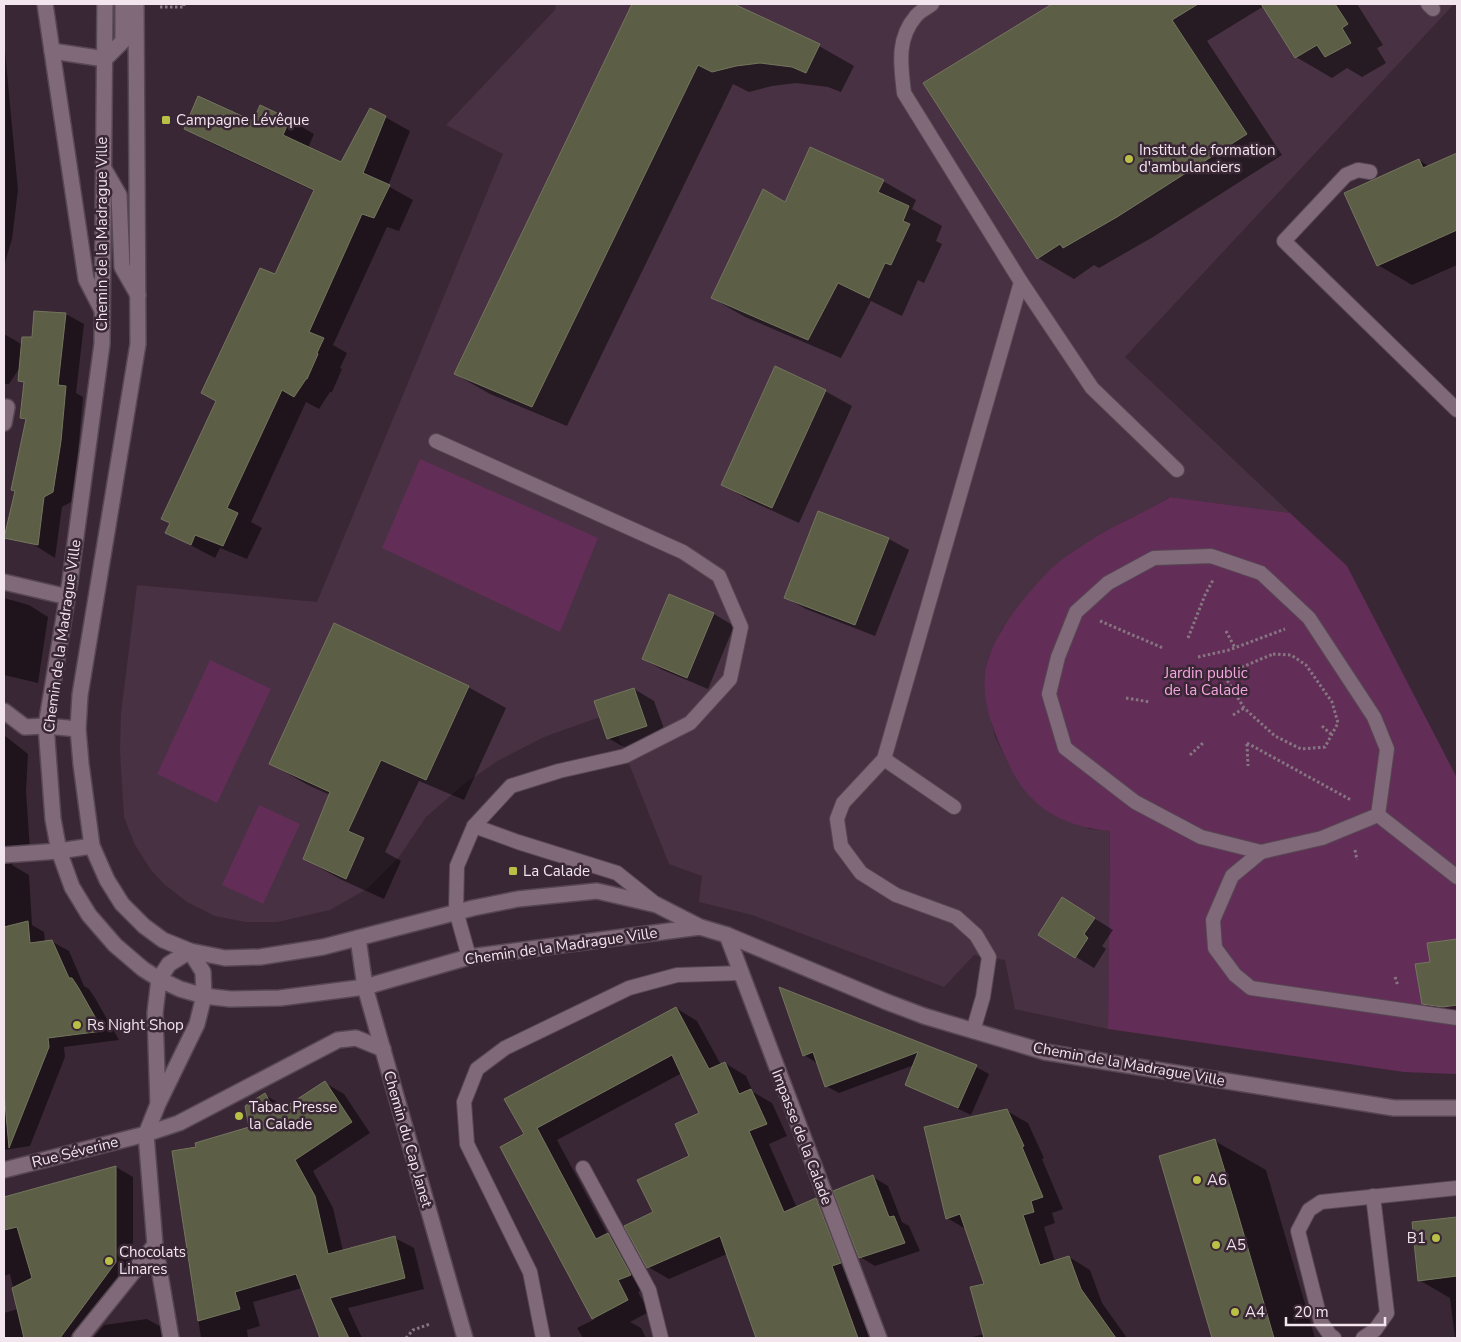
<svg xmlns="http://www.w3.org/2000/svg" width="1461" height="1342" viewBox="0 0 1461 1342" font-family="'Nunito Sans',sans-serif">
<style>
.built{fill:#483142}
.green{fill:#622e57}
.shadow{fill:#0007}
.building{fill:#5c5e46;stroke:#73765d}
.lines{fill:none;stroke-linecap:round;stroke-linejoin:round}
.service-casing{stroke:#574753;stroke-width:16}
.minor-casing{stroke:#574753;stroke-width:18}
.tertiary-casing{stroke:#574753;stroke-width:18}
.path{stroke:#877682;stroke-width:3;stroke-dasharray:2.5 2.5;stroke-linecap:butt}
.service{stroke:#806a7a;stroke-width:14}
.minor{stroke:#806a7a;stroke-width:15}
.tertiary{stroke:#806a7a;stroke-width:15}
.poi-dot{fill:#b9c046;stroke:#3a2735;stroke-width:2}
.labels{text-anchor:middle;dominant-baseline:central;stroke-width:5;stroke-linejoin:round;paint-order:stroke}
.poi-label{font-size:15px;fill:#f2e5ee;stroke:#3a2735;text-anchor:start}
.street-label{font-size:15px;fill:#f2e5ee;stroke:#3a2735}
.park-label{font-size:15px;fill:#f5a6e1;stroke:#3a2735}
</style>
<rect width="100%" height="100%" fill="#3a2735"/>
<path class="built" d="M556 4H1454L1125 357 1290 513 1169 497 1150 510 1126 520 1100 535 1047 573 1002 629 988 659 985 676 989 711 995 737 1010 767 1089 829 1110 831 1108 1029 1015 1009 1005 960 974 955 944 987 752 915 699 902 702 876 669 864 618 736 607 739 600 717 544 737 499 760 464 784 426 817 399 857 367 889 330 910 277 922H245L215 916 187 902 164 884 151 870 135 845 124 817 120 751 121 713 137 585 317 602 503 154 446 125 555 10Z"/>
<g class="green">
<path d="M420 459 598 538 560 632 382 548Z"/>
<path d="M1170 497 1290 513 1347 566 1457 778V1074L1404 1072 1108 1029 1110 831C1062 826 1029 808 1008 763 996 737 982 705 985 676 988 640 1023 598 1047 573 1061 558 1082 546 1099 535 1122 521 1147 512 1170 497Z"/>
<path d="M210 660 271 689 217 803 157 774Z"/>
<path d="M259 805 300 824 263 904 222 885Z"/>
</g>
<g class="shadow">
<path d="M634 4H731L819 46 854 66 841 92 828 87 796 83 772 86 749 92 733 84 567 426 490 394 455 374Z"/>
<path d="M1054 4H1357L1383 45 1377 48 1386 63 1362 77 1347 68 1332 78 1296 57 1264 6 1207 41 1282 155 1153 237 1099 268 1094 265 1074 279 1038 258 925 83Z"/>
<path d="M4 41 18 190 12 239 4 266Z"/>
<path d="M261 107 290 120 314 134 308 148 342 164 385 117 410 131 388 186 413 200 399 231 387 227 333 345 347 353 340 368 342 369 332 392H330L319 409 306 402 251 522 262 528 247 559 220 548 215 558 167 533 275 276 314 191 209 142 185 128 254 123Z"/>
<path d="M1457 154V265L1412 285 1378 265 1419 160 1430 167Z"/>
<path d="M883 181 916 200 912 209 942 226 936 241 942 244 924 283 918 280 902 316 871 301 841 358 745 317 712 298 786 204Z"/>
<path d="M66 314 84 324 76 393 83 397 78 452 71 502 62 507 55 558 7 528 16 492 12 490 27 421 21 418 30 352 9 384H4V334L30 349Z"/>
<path d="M825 391 852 406 799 523 749 500 722 484Z"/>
<path d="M819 513 889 539 909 550 875 636 806 609 786 598Z"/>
<path d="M669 596 714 614 734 626 708 689 663 670 643 659Z"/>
<path d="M4 598 29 605 48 617 38 683 4 675Z"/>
<path d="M468 687 506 708 464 800 419 781 385 852 401 861 384 899 342 880 304 859 330 795 308 785 271 764Z"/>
<path d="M634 689 654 701 667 737 629 750 608 738Z"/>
<path d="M4 735 28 754 26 791 30 850 15 857 12 865 29 875 32 925 44 932 45 942 51 941 69 951 84 986 89 989 95 998 119 1040 64 1047 65 1057 30 1146 4 1150Z"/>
<path d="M1081 910 1113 930 1102 946 1106 949 1094 968 1039 934Z"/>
<path d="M1457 940V1017L1443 1015 1423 1003 1432 963 1428 944Z"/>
<path d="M676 1008 697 1021 721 1065 725 1063 746 1076 753 1092 772 1103 787 1136 769 1144 797 1208 816 1200 837 1212 874 1338H758L727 1254 669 1279 648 1267 654 1213 690 1157 700 1114 682 1073 557 1140 608 1235 630 1247 651 1287 638 1292 649 1312 630 1322 641 1328 646 1338H583L577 1328 595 1319 593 1318 525 1135Z"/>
<path d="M836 1010 976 1067 989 1074 971 1115 907 1084 914 1065 839 1093 826 1086 817 1063 804 1055Z"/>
<path d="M325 1083 344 1094 370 1133 313 1171 333 1208 343 1251 395 1238 414 1248 424 1289 348 1308 362 1338H321L302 1288 253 1302 260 1326 247 1330 248 1338H201L173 1152 197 1148 251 1128 265 1095 284 1106 285 1108Z"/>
<path d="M1007 1111 1028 1123 1044 1158 1042 1159 1063 1209 1052 1213 1055 1223 1044 1227 1055 1262 1069 1257 1090 1270 1102 1303 1127 1338H969L984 1334 985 1285 966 1229 947 1218Z"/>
<path d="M1215 1141 1266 1170 1315 1338H1214L1161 1157Z"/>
<path d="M116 1167 133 1177V1272L87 1335 93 1338H4V1313L18 1309 10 1274 4 1276V1198Z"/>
<path d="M873 1177 888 1186 902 1222 909 1226 920 1251 875 1266 860 1257Z"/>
<path d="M1457 1218V1338H1455L1450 1298 1419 1280 1414 1223Z"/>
<path d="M147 1319 165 1329 166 1338H93L104 1325Z"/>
</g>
<g class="building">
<path d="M632 4H734L820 44 806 73 792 67 760 63 736 66 712 72 698 65 532 407 454 374Z"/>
<path d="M1052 4H1198L1172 20 1247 134 1117 217 1063 248 1060 244 1037 259 923 83Z"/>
<path d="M1261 4H1335L1348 24 1342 28 1351 43 1325 57 1317 45 1295 58Z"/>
<path d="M198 96 253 121 260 105 290 119 283 135 341 162 370 108 386 116 363 173 390 185 374 218 362 214 309 332 324 338 317 353 318 354 307 379H306L294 397 282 390 227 508 238 513 223 546 195 535 191 545 165 533 170 523 161 519 216 401 201 393 260 268 275 274 314 190 184 129Z"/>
<path d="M810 147 884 180 878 192 909 206 903 221 910 224 891 265 885 263 869 298 838 283 808 340 711 298 763 189 785 202Z"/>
<path d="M1457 153V230L1377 266 1344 193 1419 159 1423 168Z"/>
<path d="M34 311 66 313 58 385 66 386 61 441 53 492 44 497 38 545 4 538 15 491 11 490 26 419 20 418 24 382 18 381 22 337H32Z"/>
<path d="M775 366 826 390 772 508 721 485Z"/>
<path d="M818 511 889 538 855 625 784 598Z"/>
<path d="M669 594 714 613 687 678 642 659Z"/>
<path d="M334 623 469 686 426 780 381 760 348 831 364 838 346 879 303 859 330 792 269 764Z"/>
<path d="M634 688 647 726 607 739 594 701Z"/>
<path d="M1062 897 1095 918 1084 934 1088 938 1075 958 1038 935Z"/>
<path d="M28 921 30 943 52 940 69 978H72L78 987 103 1031 48 1038 49 1047 9 1148 4 1092V927Z"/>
<path d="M1457 939V1005L1443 1007 1422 1004 1415 964 1430 962 1427 943Z"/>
<path d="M779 987 977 1065 958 1108 905 1085 918 1052 825 1087 813 1052 803 1056Z"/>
<path d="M676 1007 709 1069 725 1062 739 1094 751 1089 767 1124 749 1131 784 1212 816 1198 841 1263 832 1266 858 1338H756L720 1236 647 1268 624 1226 653 1212 637 1180 689 1156 675 1124 699 1113 672 1055 537 1128 596 1239 608 1233 631 1275 618 1280 628 1300 592 1319 500 1147 524 1134 504 1099Z"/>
<path d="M325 1081 352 1122 295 1160 315 1196 328 1254 395 1236 405 1278 330 1298 349 1338H320L296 1274 235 1292 240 1309 198 1321 172 1151 196 1147 195 1143 249 1127 245 1106 265 1093 276 1113Z"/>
<path d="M1007 1109 1024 1146 1022 1147 1043 1197 1031 1201 1034 1212 1023 1215 1040 1265 1069 1256 1081 1289 1116 1338H984L970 1287 984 1284 960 1214 946 1219 924 1127Z"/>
<path d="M1215 1139 1235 1204 1274 1338H1212L1159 1156Z"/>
<path d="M116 1166V1262L60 1338H24L12 1288 32 1278 17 1227 4 1230V1197Z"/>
<path d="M873 1175 889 1217 894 1216 905 1243 859 1258 833 1191Z"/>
<path d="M1457 1217V1276L1418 1281 1412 1222Z"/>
</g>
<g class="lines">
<defs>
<g id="service">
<path d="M932 4C927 8 920 11 916 16 896 39 901 66 904 93L1021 282 884 759 843 803 837 819 841 846 861 873 896 895 956 917 976 935 989 957 983 997 973 1031"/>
<path d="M1428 4 1433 9"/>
<path d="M1370 172 1358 170 1346 175 1284 241 1457 410"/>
<path d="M1021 282 1092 388 1177 470"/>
<path d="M436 441 683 552 719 576 741 627 730 679 690 723 625 756 559 771 511 786 474 826 457 866 456 911 469 957"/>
<path d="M1211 556 1261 573 1309 618 1374 717 1387 749 1378 815 1322 838 1261 852 1201 837 1135 802 1065 748 1049 694 1058 657 1076 612 1108 583 1154 558Z"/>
<path d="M884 759 954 807"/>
<path d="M1378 815 1457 877"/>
<path d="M474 826 518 842 617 873 657 905"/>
<path d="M1261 852 1232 876 1213 920 1215 948 1235 975 1251 988 1457 1018"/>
<path d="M583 1168 649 1290 661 1338"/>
<path d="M543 1338 530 1272 467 1144 464 1102 477 1069 505 1048 629 988 677 975 741 973"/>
<path d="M1334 1338 1330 1335 1321 1322 1298 1231 1309 1210 1321 1202 1457 1188"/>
<path d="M1363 1338 1375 1330 1387 1313 1373 1196"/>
</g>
<g id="minor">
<path d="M45 4 86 279 102 310"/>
<path d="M52 51 105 59 123 41V4"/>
<path d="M104 169 119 195 122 267 138 295"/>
<path d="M4 423 7 407"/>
<path d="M4 582 68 597"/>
<path d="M4 711 25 727 46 726 78 729"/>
<path d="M4 855 59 851 92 846"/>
<path d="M727 935 879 1338"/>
<path d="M358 938 365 987 465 1338"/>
<path d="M158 1104 155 1013 159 979 169 964 190 951 203 972 204 996 197 1024 158 1104 146 1134 155 1245 171 1338"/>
<path d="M4 1170 146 1134 179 1123 338 1040 356 1038 383 1049"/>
<path d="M80 1338 155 1245"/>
</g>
<g id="tertiary">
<path d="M105 4 102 344 70 581 46 726 53 819 59 851 72 887 89 915 115 945 143 969 159 979 180 989 204 996 230 999 280 998 365 987 469 957 700 927"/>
<path d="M136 4 138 344 80 695 78 729 81 764 92 846 107 880 122 904 144 926 163 940 190 951 225 958 260 957 323 947 473 908 518 899 597 891 657 905 700 927 727 935 887 1002 924 1016 1045 1052 1394 1108H1457"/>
</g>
</defs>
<use href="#service" class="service-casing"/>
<use href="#minor" class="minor-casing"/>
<use href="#tertiary" class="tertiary-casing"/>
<g class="path">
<path d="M160 7H184V4"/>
<path d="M1100 621 1163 648"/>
<path d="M1226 631 1235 648"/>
<path d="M1188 638 1205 595 1213 580"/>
<path d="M1273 654 1291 655 1306 665 1332 702 1338 723 1325 747 1301 749 1275 736 1244 708 1227 680 1228 673Z"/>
<path d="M1198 657 1229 650 1285 629"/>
<path d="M1126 698 1150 702"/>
<path d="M1233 715 1244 708"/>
<path d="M1322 726 1332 735"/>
<path d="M1247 743 1351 800"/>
<path d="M1247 744 1248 766"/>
<path d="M1190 755 1204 742"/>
<path d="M1355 850 1357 860"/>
<path d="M1395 977 1398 986"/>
<path d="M406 1338 413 1330 430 1324"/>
</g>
<use href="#service" class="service"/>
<use href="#minor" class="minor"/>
<use href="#tertiary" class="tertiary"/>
</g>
<g class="poi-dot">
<rect x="161" y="115" width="10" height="10" rx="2.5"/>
<circle cx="1129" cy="159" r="5"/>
<rect x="508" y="866" width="10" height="10" rx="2.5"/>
<circle cx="77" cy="1025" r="5"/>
<circle cx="239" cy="1116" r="5"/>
<circle cx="1197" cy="1180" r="5"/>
<circle cx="1436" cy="1238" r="5"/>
<circle cx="1216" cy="1245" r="5"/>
<circle cx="109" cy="1261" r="5"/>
<circle cx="1235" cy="1312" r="5"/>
</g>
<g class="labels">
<g class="poi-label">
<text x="176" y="120">Campagne Lévêque</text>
<text x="1139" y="150">Institut de formation<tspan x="1139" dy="17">d'ambulanciers</tspan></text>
<text x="523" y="871">La Calade</text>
<text x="87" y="1025">Rs Night Shop</text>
<text x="249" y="1107">Tabac Presse<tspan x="249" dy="17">la Calade</tspan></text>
<text x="1207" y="1180">A6</text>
<text x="1426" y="1238" text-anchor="end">B1</text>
<text x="1226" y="1245">A5</text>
<text x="119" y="1252">Chocolats<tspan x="119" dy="17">Linares</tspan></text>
<text x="1245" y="1312">A4</text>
</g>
<g class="street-label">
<text transform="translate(102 234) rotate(-90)">Chemin de la Madrague Ville</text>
<text transform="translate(62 636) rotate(-82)">Chemin de la Madrague Ville</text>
<text transform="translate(561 946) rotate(-8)">Chemin de la Madrague Ville</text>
<text transform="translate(1129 1064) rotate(10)">Chemin de la Madrague Ville</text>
<text transform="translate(802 1137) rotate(69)">Impasse de la Calade</text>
<text transform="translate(408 1139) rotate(74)">Chemin du Cap Janet</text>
<text transform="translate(75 1152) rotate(-14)">Rue Séverine</text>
</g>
<g class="park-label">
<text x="1206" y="673">Jardin public<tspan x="1206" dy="17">de la Calade</tspan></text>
</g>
</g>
<rect width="1461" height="1342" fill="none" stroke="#f2e5ee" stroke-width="10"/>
<path d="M1286 1317v8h99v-8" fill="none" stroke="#f2e5ee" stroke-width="2.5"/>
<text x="1294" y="1317" font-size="15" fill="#f2e5ee" stroke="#3a2735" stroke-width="4" paint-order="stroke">20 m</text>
</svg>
